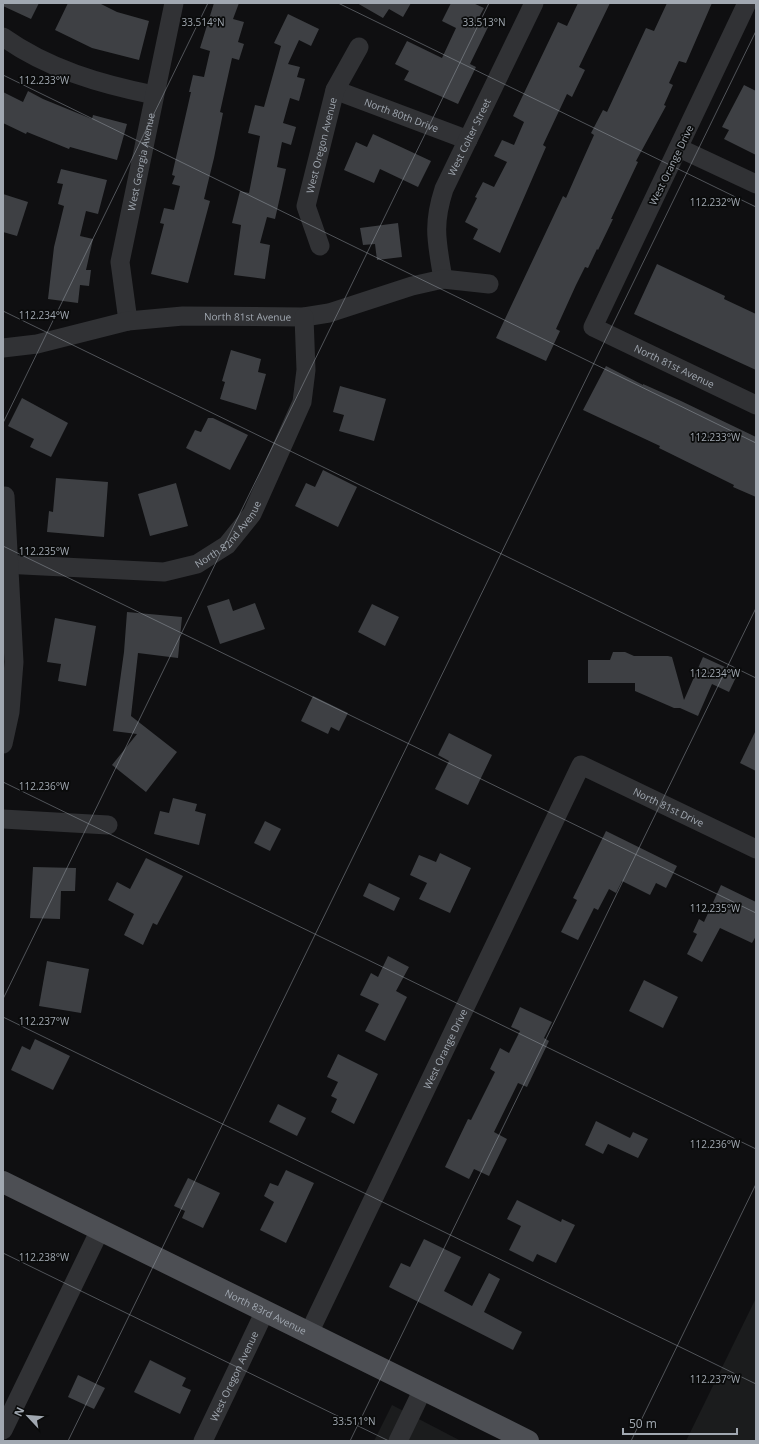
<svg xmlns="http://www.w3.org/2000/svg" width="759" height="1444" viewBox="0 0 759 1444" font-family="'Open Sans',sans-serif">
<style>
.built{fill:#1b1c1d}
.building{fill:#3e4044}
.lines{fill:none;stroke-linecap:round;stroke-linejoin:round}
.minor{stroke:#313235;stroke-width:19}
.major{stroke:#4d4f54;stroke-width:22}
.ticks{fill:none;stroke:#a1a8b1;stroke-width:1;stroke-opacity:0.45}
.labels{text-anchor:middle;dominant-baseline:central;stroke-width:3.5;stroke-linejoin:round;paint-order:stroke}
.street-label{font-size:10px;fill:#a1a8b1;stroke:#0a0b0b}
.ticks-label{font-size:10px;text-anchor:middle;fill:#a1a8b1;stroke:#0a0b0b;stroke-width:3.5;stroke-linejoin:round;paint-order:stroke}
</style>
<rect width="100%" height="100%" fill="#0f0f11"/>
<g class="built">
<path d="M756 1298V1441H686Z"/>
<path d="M392 1405 461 1441H374Z"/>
</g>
<g class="building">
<path d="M3 3H39L31 19 3 6Z"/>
<path d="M68 3H99L117 12 149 21 139 60 92 48 55 30Z"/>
<path d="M214 3H239L233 19 244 22 238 42 244 44 239 60 232 58 220 112 223 113 214 158 204 199 210 201 188 283 151 274 164 224 160 223 164 208 174 210 180 186 172 184 175 176 172 175 191 92H189L193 75 204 77 210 51 200 48Z"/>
<path d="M357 3H411L403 17 389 9 383 18Z"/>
<path d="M451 3H473L484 8 478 19 489 25 470 64 476 67 458 104 404 80 409 71 395 64 407 41 442 58 456 28 442 21Z"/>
<path d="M578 3H610L579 67 585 70 572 97 567 94 543 145 546 147 500 253 473 239 478 229 465 222 477 198 475 197 483 182 494 187 507 162 494 156 502 140 514 145 524 122 513 116 558 22 567 26Z"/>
<path d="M667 3H712L686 63 679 61 669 83 673 85 664 105 666 106 636 161 638 162 611 219H613L598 250 597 249 588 268 585 267 576 285 556 329 560 331 546 361 496 338 563 196 566 198 581 164 594 135 591 133 603 110 607 112 646 28 654 31Z"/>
<path d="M288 14 319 29 311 46 299 40 288 64 300 67 297 77 305 79 299 101 290 98 283 123 296 127 291 145 282 142 277 167 286 169 282 188 275 219 267 217 260 243 270 245 265 279 234 275 241 225 232 223 240 191 249 193 260 136 248 133 255 105 264 107 281 46 274 43Z"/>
<path d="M744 85 756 91V155L724 139 729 130 722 127Z"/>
<path d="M28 91 43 99 92 119 93 115 127 124 117 160 70 147 69 149 27 132 26 134 3 123V92L23 102Z"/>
<path d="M373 134 431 161 418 187 380 169 374 183 344 170 356 142 367 147Z"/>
<path d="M61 169 107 180 98 214 86 211 80 236 93 239 86 270H91L89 286 80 285 78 303 48 299 54 247 64 206 58 204 63 184 57 183Z"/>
<path d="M3 194 28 202 17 236 3 232Z"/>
<path d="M398 223 402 257 377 260 375 244 363 245 360 228Z"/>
<path d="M657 264 725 296 724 299 756 314V370L634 314Z"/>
<path d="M231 350 261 359 258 372 266 374 256 410 220 399 225 382 222 381Z"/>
<path d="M606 366 643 385V384L681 401 756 437V497L733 487 734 485 659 448 660 446 583 410Z"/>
<path d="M340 386 386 399 374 441 339 431 344 415 333 412Z"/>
<path d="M22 398 68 423 51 457 30 447 34 439 8 426Z"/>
<path d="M208 418H213L248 435 230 470 186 448 195 430 201 432Z"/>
<path d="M323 470 357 487 338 527 295 506 306 483 315 487Z"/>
<path d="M56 478 108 482 104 537 47 532 49 511 53 512Z"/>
<path d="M176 483 188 526 150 536 138 494Z"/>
<path d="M229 599 233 611 255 603 265 629 220 644 207 606Z"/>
<path d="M372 604 399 617 385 646 358 632Z"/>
<path d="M127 612 182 617 178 658 138 653 131 716 177 752 146 792 112 765 137 734 113 731 124 652Z"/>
<path d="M55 618 96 626 86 686 58 681 61 664 47 662Z"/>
<path d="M613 652H625L634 656H668L672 657 684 700 703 657 738 673 729 692 712 684 698 716 680 708H674L635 691V683H588V660H610Z"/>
<path d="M313 696 348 713 339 731 331 727 328 734 301 721Z"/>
<path d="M756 730V771L740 763Z"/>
<path d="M449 733 492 755 468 805 435 789 449 761 438 755Z"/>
<path d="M173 798 197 804 195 811 206 814 199 845 154 834 160 811 169 813Z"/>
<path d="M265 821 281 829 270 851 254 843Z"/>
<path d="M606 831 677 866 666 888 656 883 650 895 622 881 616 893 609 889 598 910 594 908 578 940 561 932 577 900 573 898Z"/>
<path d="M440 853 471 868 450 913 419 899 427 883 410 875 419 855 436 862Z"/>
<path d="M146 858 183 876 157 925 153 923 143 945 124 935 134 914 108 900 117 882 130 889Z"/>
<path d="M33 867 76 868 75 891H61L60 919 30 918Z"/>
<path d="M369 883 400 898 394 911 363 896Z"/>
<path d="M721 885 756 902V936L752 943 720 928 702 962 687 954 697 934 693 932 699 919 704 922Z"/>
<path d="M388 956 409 967 396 991 407 997 385 1041 365 1031 379 1004 360 995 371 973 378 977Z"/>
<path d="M47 961 89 969 81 1013 39 1006Z"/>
<path d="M644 980 678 997 663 1028 629 1011Z"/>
<path d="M520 1007 552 1022 544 1038 549 1041 527 1087 518 1083 494 1132 507 1139 489 1176 474 1169 469 1179 445 1167 468 1119 471 1120 495 1072 490 1069 500 1048 509 1053 520 1031 511 1027Z"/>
<path d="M35 1039 70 1056 53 1090 11 1070 22 1046 30 1050Z"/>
<path d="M338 1054 378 1074 354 1124 331 1112 337 1099 331 1096 338 1082 327 1077Z"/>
<path d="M278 1104 306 1118 297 1136 269 1122Z"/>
<path d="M596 1121 630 1138 633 1132 648 1139 638 1158 608 1144 603 1154 585 1145Z"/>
<path d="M286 1170 314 1183 286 1243 260 1230 274 1202 264 1196 270 1183 278 1186Z"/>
<path d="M188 1178 220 1193 203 1228 182 1218 185 1211 174 1206Z"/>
<path d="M517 1200 561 1222 562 1219 575 1225 556 1263 537 1254 533 1262 509 1250 521 1226 507 1219Z"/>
<path d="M424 1239 461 1257 444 1291 472 1306 489 1273 500 1279 484 1312 522 1332 513 1350 389 1287 401 1263 410 1267Z"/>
<path d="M150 1360 186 1378 182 1386 191 1390 180 1414 134 1392Z"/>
<path d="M78 1375 105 1388 94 1409 68 1397Z"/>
</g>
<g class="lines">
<g class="minor">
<path id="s1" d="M747 3 593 327 756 405"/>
<path d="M3 37C48 69 100 84 154 95"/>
<path id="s2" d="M335 90 468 140"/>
<path d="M679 148 756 184"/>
<path id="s3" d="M320 246 306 206 335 90 359 47"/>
<path id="s4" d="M443 279C437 242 432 226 444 189L534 3"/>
<path id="s5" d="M128 321 120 262 174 3"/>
<path id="s6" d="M3 348 37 344 128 321 183 316 304 317 329 313 412 286 443 279 489 284"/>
<path id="s7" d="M3 564 164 572 197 564 227 545 252 514 302 402 306 370 304 317"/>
<path d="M3 744 10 712 14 662 5 496"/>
<path d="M3 819 108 825"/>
<path id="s8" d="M309 1333 581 765 756 849"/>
<path d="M3 1430 100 1230"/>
<path id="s9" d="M203 1441 265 1311"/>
<path d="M398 1441 423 1389"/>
</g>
<path class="major" id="s10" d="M3 1182 528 1441"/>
</g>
<path class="ticks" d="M338 3 756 207M3 75 756 443M3 311 756 678M3 423 208 3M3 546 756 913M3 782 756 1149M3 999 489 3M3 1017 756 1384M3 1253 389 1441M68 1441 756 31M350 1441 756 608M631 1441 756 1184"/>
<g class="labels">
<g class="street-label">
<text stroke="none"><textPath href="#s2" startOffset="71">North 80th Drive</textPath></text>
<text stroke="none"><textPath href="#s4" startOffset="149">West Colter Street</textPath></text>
<text stroke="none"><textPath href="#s3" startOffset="105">West Oregon Avenue</textPath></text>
<text stroke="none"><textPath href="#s5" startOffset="162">West Georgia Avenue</textPath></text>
<text transform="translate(671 165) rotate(-64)">West Orange Drive</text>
<text stroke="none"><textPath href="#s6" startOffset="248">North 81st Avenue</textPath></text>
<text stroke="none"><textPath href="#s1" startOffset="449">North 81st Avenue</textPath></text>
<text stroke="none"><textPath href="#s7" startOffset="239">North 82nd Avenue</textPath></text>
<text stroke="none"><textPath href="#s8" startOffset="727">North 81st Drive</textPath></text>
<text stroke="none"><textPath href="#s8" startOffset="315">West Orange Drive</textPath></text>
<text stroke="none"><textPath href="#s10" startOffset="293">North 83rd Avenue</textPath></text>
<text stroke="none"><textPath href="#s9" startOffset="72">West Oregon Avenue</textPath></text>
</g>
</g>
<g class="ticks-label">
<text x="203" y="26">33.514°N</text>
<text x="484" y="26">33.513°N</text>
<text x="44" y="84">112.233°W</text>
<text x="715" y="206">112.232°W</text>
<text x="44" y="319">112.234°W</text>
<text x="715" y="441">112.233°W</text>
<text x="44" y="555">112.235°W</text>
<text x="715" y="677">112.234°W</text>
<text x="44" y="790">112.236°W</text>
<text x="715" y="912">112.235°W</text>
<text x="44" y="1025">112.237°W</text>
<text x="715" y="1148">112.236°W</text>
<text x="44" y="1261">112.238°W</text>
<text x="715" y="1383">112.237°W</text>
<text x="354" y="1425">33.511°N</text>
</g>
<rect width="759" height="1444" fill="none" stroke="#a1a8b1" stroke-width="8"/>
<g transform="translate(28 1416) rotate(296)" stroke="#0a0b0b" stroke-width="3" paint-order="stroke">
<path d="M0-3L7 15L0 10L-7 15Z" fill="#a1a8b1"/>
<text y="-6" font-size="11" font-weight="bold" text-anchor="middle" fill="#a1a8b1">N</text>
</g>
<path d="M623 1428v6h114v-6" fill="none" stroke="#a1a8b1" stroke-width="2"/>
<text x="629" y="1428" font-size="12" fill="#a1a8b1" stroke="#0a0b0b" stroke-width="3" paint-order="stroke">50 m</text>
</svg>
